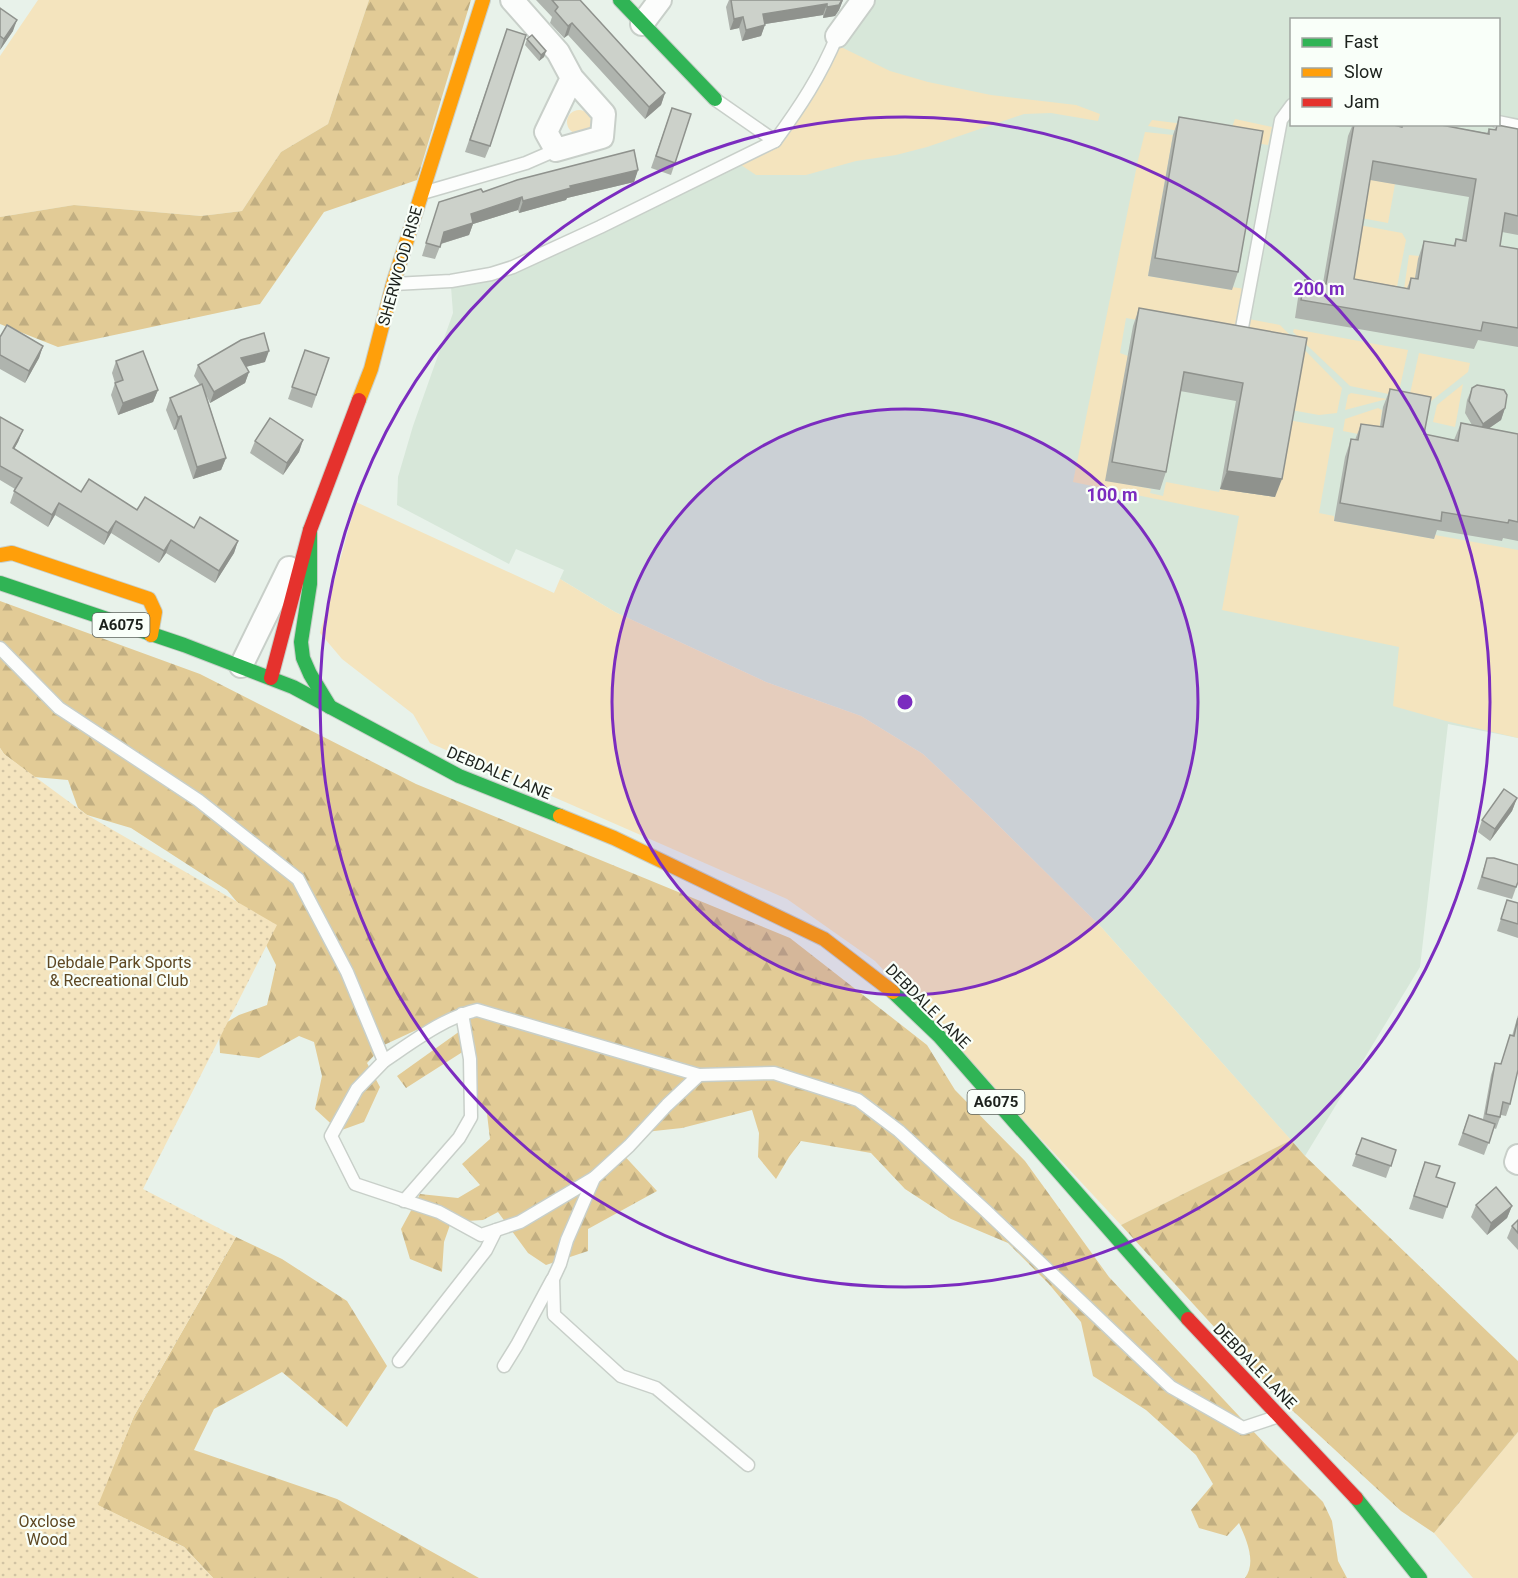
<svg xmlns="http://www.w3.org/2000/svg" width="1518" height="1578" viewBox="0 0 1518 1578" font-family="Roboto,sans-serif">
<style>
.built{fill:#d7e7d9;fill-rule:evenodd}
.green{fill:#f4e4be}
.forest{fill:url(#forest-firs)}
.park{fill:url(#park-dots)}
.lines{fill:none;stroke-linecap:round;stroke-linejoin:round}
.lane-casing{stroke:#c8cfc9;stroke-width:15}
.street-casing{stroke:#c8cfc9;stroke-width:26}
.fast-casing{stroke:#c8cfc9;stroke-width:16}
.slow-casing{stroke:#c8cfc9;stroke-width:16}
.jam-casing{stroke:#c8cfc9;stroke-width:16}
.lane{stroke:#fcfdfc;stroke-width:12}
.street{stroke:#fcfdfc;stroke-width:22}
.fast{stroke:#30b455;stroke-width:14}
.slow{stroke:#ff9f0a;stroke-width:14}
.jam{stroke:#e5322d;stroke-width:14}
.wall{fill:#afb4ae;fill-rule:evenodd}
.shaded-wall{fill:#8f928d}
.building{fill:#ccd1ca;stroke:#8f928d;stroke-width:1.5;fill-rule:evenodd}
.ring{fill:none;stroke:#7b2cbf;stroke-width:3}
.labels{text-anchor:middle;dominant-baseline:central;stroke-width:4.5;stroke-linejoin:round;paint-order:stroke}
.shield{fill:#f9fff9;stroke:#5e645e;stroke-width:1.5}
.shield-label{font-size:15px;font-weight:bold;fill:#1c211c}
.street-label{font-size:16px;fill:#1c211c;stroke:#f9fff9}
.park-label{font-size:16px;fill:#5e4823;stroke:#f9fff9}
.centre{fill:#7b2cbf;stroke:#f9fff9;stroke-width:3}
.ring-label{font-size:18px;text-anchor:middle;font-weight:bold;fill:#7b2cbf;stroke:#f9fff9;stroke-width:4.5;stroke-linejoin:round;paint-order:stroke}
</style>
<defs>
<pattern id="forest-firs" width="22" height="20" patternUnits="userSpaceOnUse" patternTransform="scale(1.5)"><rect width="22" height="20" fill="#e2cb96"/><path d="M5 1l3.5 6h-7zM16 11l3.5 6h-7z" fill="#c1ae81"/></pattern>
<pattern id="park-dots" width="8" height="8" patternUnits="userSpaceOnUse" patternTransform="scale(1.5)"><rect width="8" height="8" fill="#f4e4be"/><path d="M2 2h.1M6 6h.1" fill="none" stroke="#d1c3a3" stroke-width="1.8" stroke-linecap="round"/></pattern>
</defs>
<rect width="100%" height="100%" fill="#e8f2ea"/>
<path class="built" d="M876 0H1518V738L1448 724 1420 967 1305 1156 1102 928 987 814 923 754 861 716 766 682 615 612 560 579 564 570 516 549 509 564 397 505 398 477 413 426 453 313 451 287 512 273 776 148 788 136 839 46ZM1292 20H1498V124H1292Z"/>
<g class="green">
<path d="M38 0H369L328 124 281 152 242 211 201 216 74 205 0 217V56Z"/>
<path d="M839 46 890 71 928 82 991 95 1076 105 1100 114 1098 121 1051 113 1024 114 927 147 896 155 856 161 806 175H756L741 165 776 148 787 137Z"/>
<circle cx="579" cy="122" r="12"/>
<path d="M1235 119 1272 127 1268 145 1148 126 1152 120 1231 130Z"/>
<path d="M1145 132 1173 135 1148 276 1232 290V287L1245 289 1236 338 1126 318 1120 353 1128 356 1106 480 1151 489 1150 493 1163 496 1166 482 1219 492 1220 489 1275 497 1288 420 1334 428 1319 513 1334 516V521L1434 539 1435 535 1518 550V738L1446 721 1393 706 1399 647 1222 610 1239 516 1073 482 1138 160Z"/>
<path d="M1367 179 1395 184 1388 223 1361 218Z"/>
<path d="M1359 225 1402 233 1406 240 1395 297 1347 298Z"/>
<path d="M1409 255 1419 256 1412 297 1403 296Z"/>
<path d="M1249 319 1280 325 1342 388 1337 413 1319 415 1291 410 1246 340Z"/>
<path d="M1294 329 1408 350 1398 396 1350 386 1293 332Z"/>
<path d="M1419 353 1470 363 1468 372 1430 402 1409 398Z"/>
<path d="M1463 384 1455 427 1433 422 1437 405Z"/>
<path d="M1351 393 1387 399 1345 410 1348 395Z"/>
<path d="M1378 408 1382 410 1378 438 1343 431 1345 419Z"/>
<path d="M356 502 554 593 560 579 615 612 766 682 861 716 923 754 987 814 1102 928 1291 1140 1121 1225 875 961 787 899 430 743 413 714 342 659 320 633Z"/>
<path d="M1518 1432V1578H1473L1434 1533Z"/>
</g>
<g class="forest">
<path d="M369 0H471L417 180 324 212 260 304 58 347 0 324V217L74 205 201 216 242 211 281 152 328 124Z"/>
<path d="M0 601 200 674 416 784 790 938 927 1045 955 1090 1025 1161 1109 1277 1268 1447 1323 1502 1332 1521 1338 1561 1347 1578H1245C1257 1562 1246 1539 1239 1523L1227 1536 1199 1528 1191 1510 1213 1484 1196 1455 1146 1410 1093 1376 1081 1322 1048 1283 1008 1243 951 1219 905 1189 871 1153 801 1141 789 1157 776 1179 758 1157 759 1133 752 1110 682 1128 645 1132 619 1150 657 1191 588 1229V1251L546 1265 528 1253 498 1212 483 1220 451 1222 444 1242 442 1272 410 1259 401 1229 420 1194 458 1198 480 1185 462 1164 490 1139 487 1114 474 1098 476 1071 475 1044 406 1088 397 1076 467 1026 453 1013 384 1045 367 1063 380 1087 364 1122 339 1131 315 1109 322 1076 314 1042 299 1036 259 1058 220 1053 219 1027 239 1015 267 1005 276 965 256 925 227 890 131 828 87 815 78 808 68 780 34 777 4 754 0 748Z"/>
<path d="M1291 1140 1305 1156 1518 1361V1432L1434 1533 1401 1511 1280 1399 1121 1225Z"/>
<path d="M236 1237 282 1259 347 1301 387 1366 347 1427 282 1372 214 1409 194 1450 337 1499 479 1578H213L184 1547 97 1505 134 1416Z"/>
</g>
<path class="park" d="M0 748 4 754 87 815 277 925 143 1189 236 1237 134 1416 98 1505 184 1547 213 1578H0Z"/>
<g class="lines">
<defs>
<g id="lane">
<path d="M716 100 775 141C800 107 821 75 837 36"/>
<path d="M1498 122 1518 126"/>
<path d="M426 192 526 163 556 150"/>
<path d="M394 284 451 281 491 274 513 267 600 227 775 141"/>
<path d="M1241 333 1281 120 1292 105"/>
<path d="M0 648 59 708 198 800 298 879 347 972 384 1061C411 1043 445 1017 477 1010L699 1075 774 1073 858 1100 899 1131 986 1211 1171 1387 1243 1428 1276 1417"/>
<path d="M384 1061 357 1089 331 1136 355 1184 439 1212 481 1235 520 1222 594 1178"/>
<path d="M699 1075 667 1105 629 1146 594 1178 567 1240 560 1264 553 1279 554 1315 621 1376 656 1388 748 1465"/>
<path d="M404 1201 459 1138 471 1117 470 1059 462 1014"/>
<path d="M399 1361 486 1250 496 1230"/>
<path d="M504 1366 517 1345 552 1280"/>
</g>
<g id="street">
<path d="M512 0 558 52 572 78 604 114 602 137 556 150 546 132 572 78"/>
<path d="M642 24 660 0"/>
<path d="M837 36 863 0"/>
<path d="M241 666 289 568"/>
<path d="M1518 1156 1516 1162 1518 1163"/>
</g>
<g id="fast">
<path d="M620 0 715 99"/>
<path d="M310 530V584L301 642 303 658 310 674 330 707"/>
<path d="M0 583 184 645 293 687 459 776 560 816"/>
<path d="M893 992 939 1036 1188 1319"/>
<path d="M1356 1498 1420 1578"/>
</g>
<g id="slow">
<path d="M359 400 371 369 393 284 483 0"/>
<path d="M0 555 12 553 149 599 155 612 151 635"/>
<path d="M560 816 614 838 824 939 893 992"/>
</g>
<g id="jam">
<path d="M271 678 310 530 359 400"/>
<path d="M1188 1319 1356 1498"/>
</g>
</defs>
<use href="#lane" class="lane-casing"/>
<use href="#street" class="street-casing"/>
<use href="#fast" class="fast-casing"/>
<use href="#slow" class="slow-casing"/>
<use href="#jam" class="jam-casing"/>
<use href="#lane" class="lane"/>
<use href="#street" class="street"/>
<use href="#fast" class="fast"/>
<use href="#slow" class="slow"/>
<use href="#jam" class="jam"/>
</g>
<g class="wall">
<path d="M536 0H580L665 93 661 105 645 119 568 35 564 38 550 23 552 17Z"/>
<path d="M729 0H843L839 10 835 16 823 18V15L765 24 761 36 742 41 739 28 730 30 726 7Z"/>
<path d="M0 8 13 31 0 50Z"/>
<path d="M507 29 490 146 485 158 465 152Z"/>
<path d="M527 39 546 51 544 57 539 61 525 45Z"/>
<path d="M672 108 691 114 671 175 651 168Z"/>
<path d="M1179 117 1238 272 1232 290 1148 276 1173 135Z"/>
<path d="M1353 124H1390L1401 126V124H1436L1487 133 1489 129 1495 130 1497 125 1518 129V235L1502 232 1500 246 1518 249V347L1478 340 1474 349 1295 318 1298 298 1305 280 1323 283 1348 136ZM1370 180 1469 197 1462 240 1456 239 1453 246 1424 241 1418 259 1415 278H1411L1407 288 1354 279Z"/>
<path d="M638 170 634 182 567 198 566 200 519 213 518 210 473 224 469 235 441 244 435 259 422 256 439 202 483 192Z"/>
<path d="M1139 308 1307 338 1275 497 1220 489 1236 401 1180 391 1166 472 1160 490 1105 481 1133 326Z"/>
<path d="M0 337 43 346 39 358 25 383 0 369Z"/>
<path d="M305 350 329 358 312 408 288 399Z"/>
<path d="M116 361 158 390 153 402 118 415 111 395 115 383 112 373Z"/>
<path d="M265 362 246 367 249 372 245 383 210 403 206 395 226 458 221 470 193 479 176 429 174 430 166 410 170 398 200 385 194 376 198 365Z"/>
<path d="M1472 388 1505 408 1501 420 1489 428 1518 434V541L1503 538 1502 541 1437 530 1434 539 1334 521 1345 457 1351 439 1355 440 1361 424 1380 427 1383 407 1390 389 1424 434 1454 440 1461 423 1472 425 1465 413 1467 400Z"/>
<path d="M0 417 23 430 18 442 14 449 81 492 194 528 238 541 234 553 215 583 166 553 159 563 111 533 104 545 55 515 48 527 10 503 15 489 0 480Z"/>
<path d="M303 440 299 452 283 475 250 453 255 441Z"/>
<path d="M1517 798 1512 811 1490 841 1478 832 1482 820Z"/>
<path d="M1487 858 1518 882 1512 899 1477 889Z"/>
<path d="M1507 900 1518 903V938L1497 931Z"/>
<path d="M1518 1015V1070L1510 1104 1506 1116 1501 1115 1496 1129 1494 1128 1484 1155 1458 1145 1469 1115 1483 1119 1491 1075 1495 1063 1501 1064 1510 1035 1512 1036Z"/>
<path d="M1362 1138 1396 1150 1386 1178 1352 1166Z"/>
<path d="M1425 1162 1436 1177 1447 1207 1443 1219 1409 1209Z"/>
<path d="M1476 1205 1512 1206 1507 1218 1487 1235 1471 1217Z"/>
<path d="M1518 1220V1250L1507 1238 1512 1226Z"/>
</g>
<g class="shaded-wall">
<path d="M843 0 839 10 835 16 823 18 827 7Z"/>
<path d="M827 4 823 15 759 25 763 14Z"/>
<path d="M743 17 739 28 730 30 734 19Z"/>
<path d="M17 20 13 31 0 50 4 39Z"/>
<path d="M572 23 568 35 564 38 568 26Z"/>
<path d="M765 25 761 36 742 41 746 30Z"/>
<path d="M546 51 544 57 539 61 541 55Z"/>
<path d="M665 93 661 105 645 119 649 107Z"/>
<path d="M638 170 634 182 567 198 566 200 519 213 523 201 570 186Z"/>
<path d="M522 197 518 210 473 224 469 235 440 244 444 232 471 214Z"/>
<path d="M43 346 39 358 25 383 29 371Z"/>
<path d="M269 351 265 362 237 369 241 358Z"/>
<path d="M249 372 245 383 210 403 214 392Z"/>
<path d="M158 390 153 402 118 415 123 403Z"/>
<path d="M1505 408 1501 420 1478 436 1483 424Z"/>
<path d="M181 416 176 429 174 430 178 417Z"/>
<path d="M23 430 18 442 8 460 13 448Z"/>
<path d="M303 440 299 452 283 475 287 463Z"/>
<path d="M226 458 221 470 193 479 197 467Z"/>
<path d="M1227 471 1282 479 1275 497 1220 489Z"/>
<path d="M59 503 55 515 48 527 52 515Z"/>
<path d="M116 521 111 533 104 545 108 533Z"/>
<path d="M171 540 166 553 159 563 164 551Z"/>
<path d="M238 541 234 553 215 583 219 571Z"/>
<path d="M1517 798 1512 811 1490 841 1495 829Z"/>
<path d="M1512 1206 1507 1218 1487 1235 1491 1223Z"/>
</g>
<g class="building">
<path d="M552 0H580L665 93 649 107 572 23 568 26 555 11 558 7Z"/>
<path d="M731 0H842L839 5 827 7V4L763 14 765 25 746 30 743 17 734 19Z"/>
<path d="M0 8 17 20 4 39 0 36Z"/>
<path d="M507 29 526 35 490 146 470 140Z"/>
<path d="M532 35 546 51 541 55 527 39Z"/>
<path d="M672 108 691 114 675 163 656 156Z"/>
<path d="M1179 117 1263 131 1238 272 1155 258Z"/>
<path d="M1354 124H1390L1402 127 1403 124H1436L1489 134V129L1496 130 1497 125 1518 129V216L1505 213 1500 246 1518 249V328L1483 322 1481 331 1301 300 1305 280 1326 284ZM1373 161 1476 179 1466 241 1456 239 1455 246 1424 241 1418 279 1411 278 1409 289 1354 279Z"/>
<path d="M634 150 638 170 570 186 571 188 523 201 522 197 471 214 473 223 444 232 440 247 426 243 439 202 481 189 483 192 517 180Z"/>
<path d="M1139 308 1307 338 1282 479 1227 471 1243 383 1184 372 1166 472 1112 462Z"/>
<path d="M7 325 43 346 29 371 0 355V337Z"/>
<path d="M264 333 269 351 241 358 249 372 214 392 198 365 241 340Z"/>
<path d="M305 350 329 358 316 395 292 387Z"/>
<path d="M143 351 158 390 123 403 115 383 123 380 116 361Z"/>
<path d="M202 384 226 458 197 467 181 416 178 417 170 398Z"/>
<path d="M1477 385 1504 390 1507 395 1505 408 1483 424 1469 401 1472 388Z"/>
<path d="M1390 389 1431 397 1424 434 1458 441 1461 423 1518 434V522L1509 520 1508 523 1442 512 1441 521 1340 503 1351 439 1358 440 1361 424 1383 427Z"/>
<path d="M0 417 23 430 13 448 81 492 89 479 137 510 145 497 194 528 200 517 238 541 219 571 171 540 164 551 116 521 108 533 59 503 52 515 14 491 22 478 0 466Z"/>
<path d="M270 418 303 440 287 463 255 441Z"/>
<path d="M1504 789 1517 798 1495 829 1482 820Z"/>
<path d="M1487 858H1494L1518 865V882L1516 887 1482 877Z"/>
<path d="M1507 900 1518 903V924L1501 919Z"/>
<path d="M1518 1018V1070L1510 1104 1503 1102 1500 1117 1486 1114 1495 1063 1501 1064 1510 1035 1514 1036Z"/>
<path d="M1469 1115 1495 1124 1489 1143 1463 1133Z"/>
<path d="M1362 1138 1396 1150 1391 1166 1356 1154Z"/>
<path d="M1425 1162 1440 1166 1436 1177 1455 1183 1447 1207 1414 1196Z"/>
<path d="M1496 1187 1512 1206 1491 1223 1476 1205Z"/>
<path d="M1518 1220V1233L1512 1226Z"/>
</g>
<circle cx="905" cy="702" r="293" fill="#7b2cbf" fill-opacity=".12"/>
<g class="ring">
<circle cx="905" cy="702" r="293"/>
<circle cx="905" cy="702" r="585"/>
</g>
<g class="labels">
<g class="shield">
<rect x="92.5" y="613" width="57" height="24" rx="4.5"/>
<rect x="967.5" y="1090" width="57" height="24" rx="4.5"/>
</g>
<g class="shield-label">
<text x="121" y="625">A6075</text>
<text x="996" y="1102">A6075</text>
</g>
<g class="street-label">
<text transform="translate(400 266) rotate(-74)">SHERWOOD RISE</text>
<text transform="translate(499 773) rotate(23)">DEBDALE LANE</text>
<text transform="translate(928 1006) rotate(45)">DEBDALE LANE</text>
<text transform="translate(1255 1366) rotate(46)">DEBDALE LANE</text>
</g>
<g class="park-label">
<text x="119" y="962">Debdale Park Sports<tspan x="119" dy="18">&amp; Recreational Club</tspan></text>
<text x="47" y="1521">Oxclose<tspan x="47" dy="18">Wood</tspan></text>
</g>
</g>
<circle cx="905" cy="702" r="9" class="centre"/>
<g class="ring-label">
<text x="1319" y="295">200 m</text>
<text x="1112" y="501">100 m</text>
</g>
<rect x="1290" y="18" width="210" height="108" fill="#f9fff9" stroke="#a1a6a1" stroke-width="1.5"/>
<rect x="1302" y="38" width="30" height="9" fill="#30b455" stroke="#a1a6a1" stroke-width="1.5"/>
<text x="1344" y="48" font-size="18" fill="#1c211c">Fast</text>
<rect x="1302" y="68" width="30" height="9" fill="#ff9f0a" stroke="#a1a6a1" stroke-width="1.5"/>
<text x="1344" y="78" font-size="18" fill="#1c211c">Slow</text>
<rect x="1302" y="98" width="30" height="9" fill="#e5322d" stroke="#a1a6a1" stroke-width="1.5"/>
<text x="1344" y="108" font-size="18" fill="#1c211c">Jam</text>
</svg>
